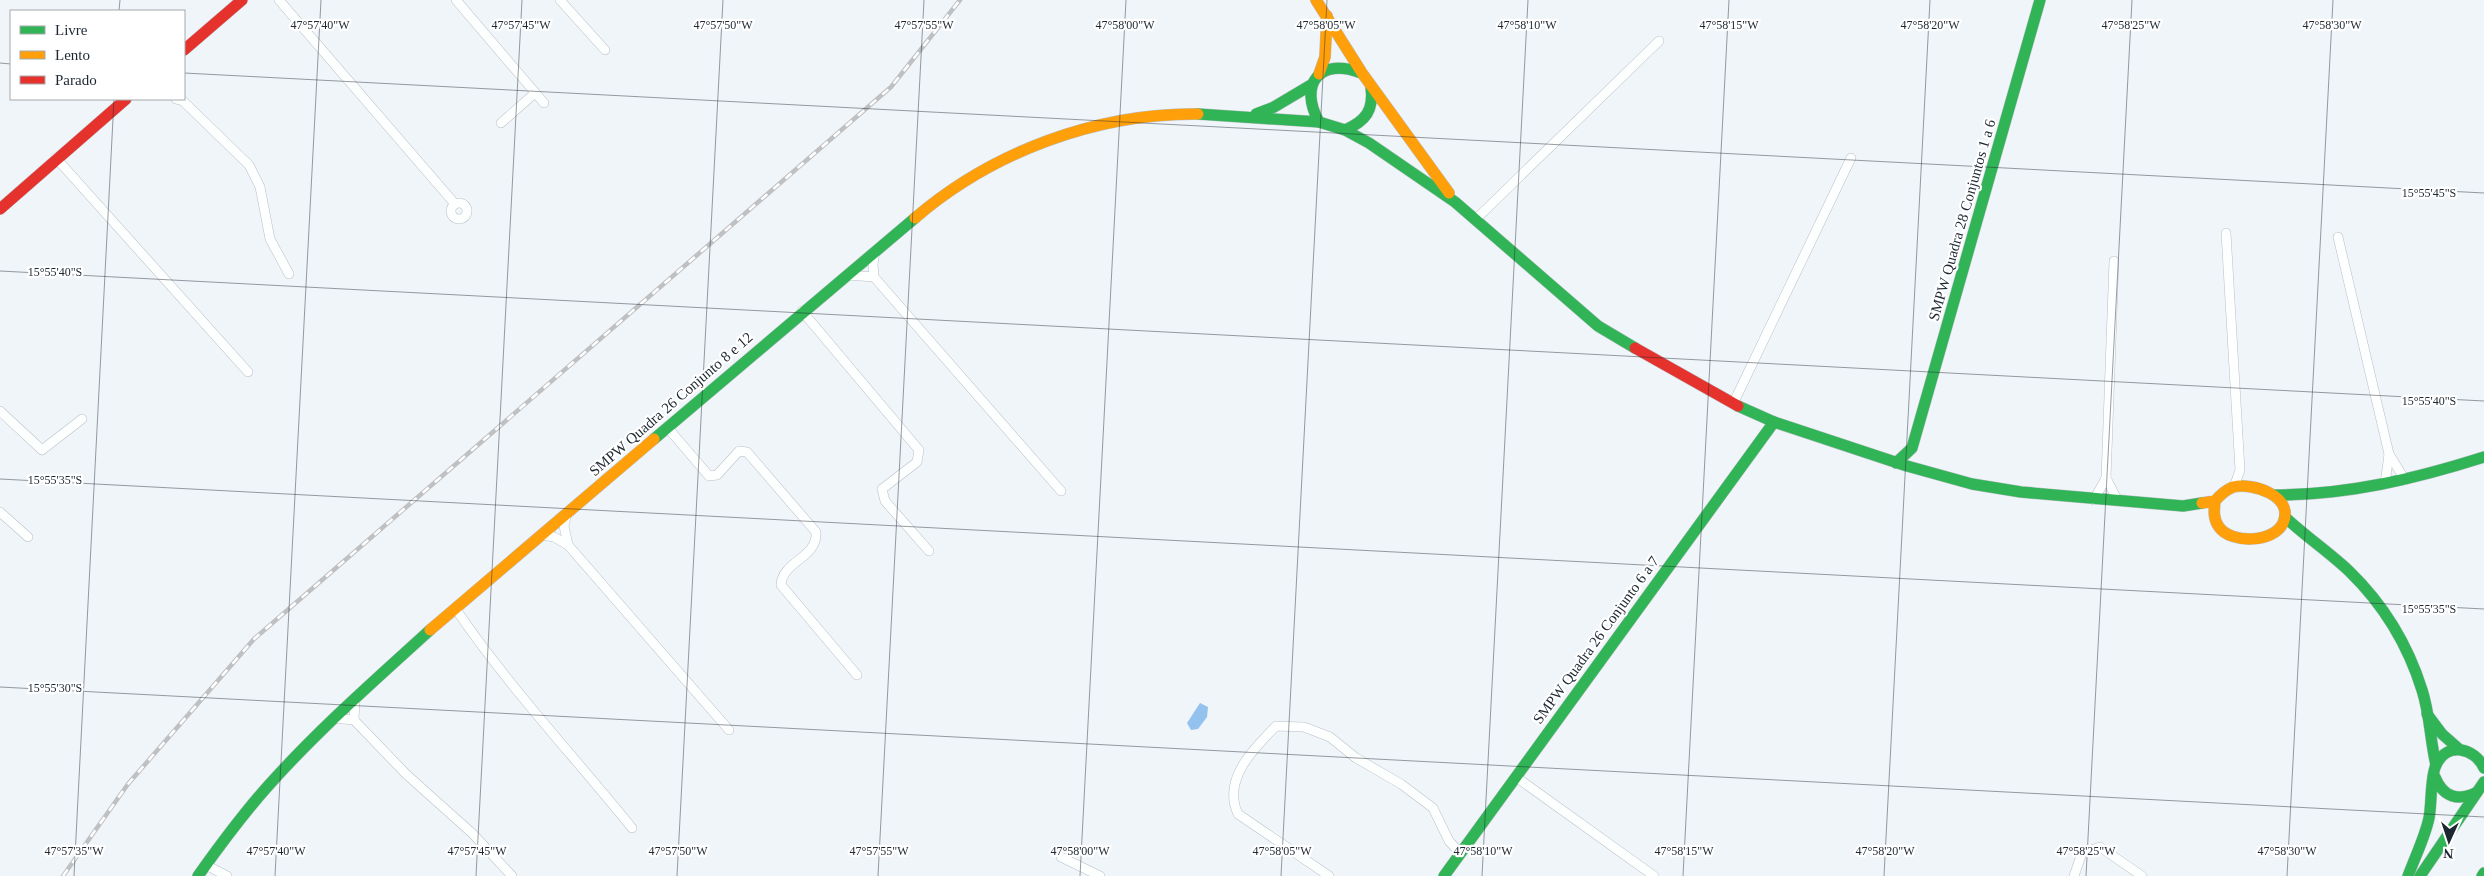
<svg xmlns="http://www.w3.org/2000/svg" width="2484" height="876" viewBox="0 0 2484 876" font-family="Georgia,serif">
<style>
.water{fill:#92c2ed}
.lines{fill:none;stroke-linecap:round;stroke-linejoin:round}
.street-casing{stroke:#b9c0c7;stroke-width:10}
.fast-casing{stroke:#b9c0c7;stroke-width:12}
.slow-casing{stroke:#b9c0c7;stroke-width:12}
.jam-casing{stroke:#b9c0c7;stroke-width:12}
.street{stroke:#fdfefe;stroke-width:9}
.fast{stroke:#30b455;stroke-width:11}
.slow{stroke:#ff9f0a;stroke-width:11}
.jam{stroke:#e5322d;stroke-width:11}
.rail-casing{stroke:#bfc0c2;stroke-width:4.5}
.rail{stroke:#fff;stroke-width:2.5;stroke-dasharray:8;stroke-linecap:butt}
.ticks{fill:none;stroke:#1e2731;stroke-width:1;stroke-opacity:0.45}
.labels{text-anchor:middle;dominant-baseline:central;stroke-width:4.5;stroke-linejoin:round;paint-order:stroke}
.street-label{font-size:15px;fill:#1e2731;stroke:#fff}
.ticks-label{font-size:12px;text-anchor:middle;fill:#1e2731;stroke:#fff;stroke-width:4.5;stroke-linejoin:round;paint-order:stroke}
</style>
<rect width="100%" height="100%" fill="#f0f5fa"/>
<path class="water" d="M1200 703 1208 707 1207 717 1198 729 1191 730 1187 723Z"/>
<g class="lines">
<defs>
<g id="street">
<path d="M279 0 455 204"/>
<path d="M456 0 544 103"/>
<path d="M560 0 605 50"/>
<path d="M176 99 183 101 249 165 260 187 270 239 289 274"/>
<path d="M501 123 535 93"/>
<path d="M56 158 248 372"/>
<circle cx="459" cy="211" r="8"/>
<path d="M1475 220 1659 41"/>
<path d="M2226 233 2240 470 2234 487"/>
<path d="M2338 237 2389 454 2405 480"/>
<path d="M875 251 873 264 874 277 1061 491"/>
<path d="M847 275 874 277"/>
<path d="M802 311 919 450 917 462 882 489 885 501 929 551"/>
<path d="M1733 404 1851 158"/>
<path d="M0 411 42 450 82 419"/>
<path d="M667 427 709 476 717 475 739 451 747 452 816 532C818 558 782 561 781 585L857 675"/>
<path d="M2106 478 2118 501"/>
<path d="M2385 484 2389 454"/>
<path d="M2094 500 2106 478 2114 261"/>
<path d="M0 512 28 537"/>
<path d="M567 513 564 526 568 545"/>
<path d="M542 535 554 537 568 545 729 730"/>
<path d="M455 608C508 686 573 755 632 828"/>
<path d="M333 718 354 720 406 774 473 834 512 876"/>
<path d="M354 720 355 699"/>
<path d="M1516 777 1654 876"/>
<path d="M1061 857 1100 876"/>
<path d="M206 865 227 876"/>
<path d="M1329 876 1238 814C1222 780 1253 749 1276 726L1304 727 1330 737 1356 758 1401 784 1433 808 1449 841 1460 853"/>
<path d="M2074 876 2082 853 2100 847 2142 876"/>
</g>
<g id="fast">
<path d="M1198 114 1319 122 1345 130 1369 143 1455 202 1598 326 1635 348"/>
<path d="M1256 114 1274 107 1311 85"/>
<path d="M1319 122C1298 84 1320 57 1361 73"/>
<path d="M1345 130C1366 121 1374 110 1371 87"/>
<path d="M1738 406 1774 422 1907 466 1972 484 2021 492 2183 506 2202 503"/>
<path d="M654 439 915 218"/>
<path d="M1896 463 1912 448 2040 0"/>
<path d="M2275 495C2347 495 2415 479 2484 457"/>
<path d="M2285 517C2305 536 2329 552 2349 571 2383 604 2408 645 2422 690 2430 714 2430 740 2436 765"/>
<path d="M2427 714 2442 734 2459 749"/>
<path d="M2435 777C2443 797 2458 802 2477 792"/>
<path d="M198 876C220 845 243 814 268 786 318 730 374 681 430 630"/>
<path d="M1444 876 1774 422"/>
<path d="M2408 876C2415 857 2425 837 2429 818 2432 803 2430 778 2436 765 2447 741 2475 748 2484 768"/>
<path d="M2420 876 2484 782"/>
<path d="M2482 876 2484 873"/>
</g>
<g id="slow">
<path d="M1316 0 1362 73 1449 193"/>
<path d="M1319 74 1325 57 1327 16"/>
<path d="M915 218C992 152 1096 113 1198 114"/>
<path d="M2202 503 2215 501C2220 495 2226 490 2233 487 2252 482 2295 496 2283 523 2274 543 2231 544 2219 527 2213 519 2214 510 2215 501"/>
<path d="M430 630 654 439"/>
</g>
<g id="jam">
<path d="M184 50 242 0"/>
<path d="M0 209 126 99"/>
<path d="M1635 348 1738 406"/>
</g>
</defs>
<use href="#street" class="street-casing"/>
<use href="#fast" class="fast-casing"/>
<use href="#slow" class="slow-casing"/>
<use href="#jam" class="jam-casing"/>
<use href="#street" class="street"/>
<use href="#fast" class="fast"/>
<use href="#slow" class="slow"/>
<use href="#jam" class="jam"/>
<defs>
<path id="rail" d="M63 876 128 784 254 639 891 87 960 0"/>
</defs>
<use href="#rail" class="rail-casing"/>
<use href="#rail" class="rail"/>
</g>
<path class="ticks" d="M119 11 120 0M0 63 11 64M184 73 2484 193M0 271 2484 401M0 479 2484 609M0 687 2484 817M74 876 114 99M275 876 321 0M476 876 522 0M677 876 723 0M878 876 924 0M1080 876 1126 0M1281 876 1327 0M1482 876 1528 0M1683 876 1729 0M1884 876 1930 0M2086 876 2132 0M2287 876 2333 0"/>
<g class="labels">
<g class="street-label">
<text transform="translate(1962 220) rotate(-74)">SMPW Quadra 28 Conjuntos 1 a 6</text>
<text transform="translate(671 404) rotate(-41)">SMPW Quadra 26 Conjunto 8 e 12</text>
<text transform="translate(1596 640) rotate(-54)">SMPW Quadra 26 Conjunto 6 a 7</text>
</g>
</g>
<g class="ticks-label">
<text x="1930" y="29">47°58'20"W</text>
<text x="320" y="29">47°57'40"W</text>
<text x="521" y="29">47°57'45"W</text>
<text x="723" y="29">47°57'50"W</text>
<text x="924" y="29">47°57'55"W</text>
<text x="1125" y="29">47°58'00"W</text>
<text x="1326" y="29">47°58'05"W</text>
<text x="1527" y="29">47°58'10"W</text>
<text x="1729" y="29">47°58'15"W</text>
<text x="2131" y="29">47°58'25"W</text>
<text x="2332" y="29">47°58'30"W</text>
<text x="2429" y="197">15°55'45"S</text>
<text x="55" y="276">15°55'40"S</text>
<text x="2429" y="405">15°55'40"S</text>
<text x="55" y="484">15°55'35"S</text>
<text x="2429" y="613">15°55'35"S</text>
<text x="55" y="692">15°55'30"S</text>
<text x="74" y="855">47°57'35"W</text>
<text x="276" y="855">47°57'40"W</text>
<text x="477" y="855">47°57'45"W</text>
<text x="678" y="855">47°57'50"W</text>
<text x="879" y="855">47°57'55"W</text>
<text x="1080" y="855">47°58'00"W</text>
<text x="1282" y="855">47°58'05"W</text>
<text x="1483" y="855">47°58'10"W</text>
<text x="1684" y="855">47°58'15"W</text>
<text x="1885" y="855">47°58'20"W</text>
<text x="2086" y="855">47°58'25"W</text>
<text x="2287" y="855">47°58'30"W</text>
</g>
<rect x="10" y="10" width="175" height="90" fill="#ffffff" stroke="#a5a9ad"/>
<rect x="20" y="26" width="25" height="8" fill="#30b455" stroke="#a5a9ad"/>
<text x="55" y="35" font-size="15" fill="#1e2731">Livre</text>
<rect x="20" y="51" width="25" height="8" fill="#ff9f0a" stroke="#a5a9ad"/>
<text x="55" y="60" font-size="15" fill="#1e2731">Lento</text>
<rect x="20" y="76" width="25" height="8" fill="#e5322d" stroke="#a5a9ad"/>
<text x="55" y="85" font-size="15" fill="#1e2731">Parado</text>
<g transform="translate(2449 841) rotate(183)" stroke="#ffffff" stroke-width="4" paint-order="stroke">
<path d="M0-4L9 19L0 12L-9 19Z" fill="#1e2731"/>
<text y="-8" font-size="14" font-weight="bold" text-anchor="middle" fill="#1e2731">N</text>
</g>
</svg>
